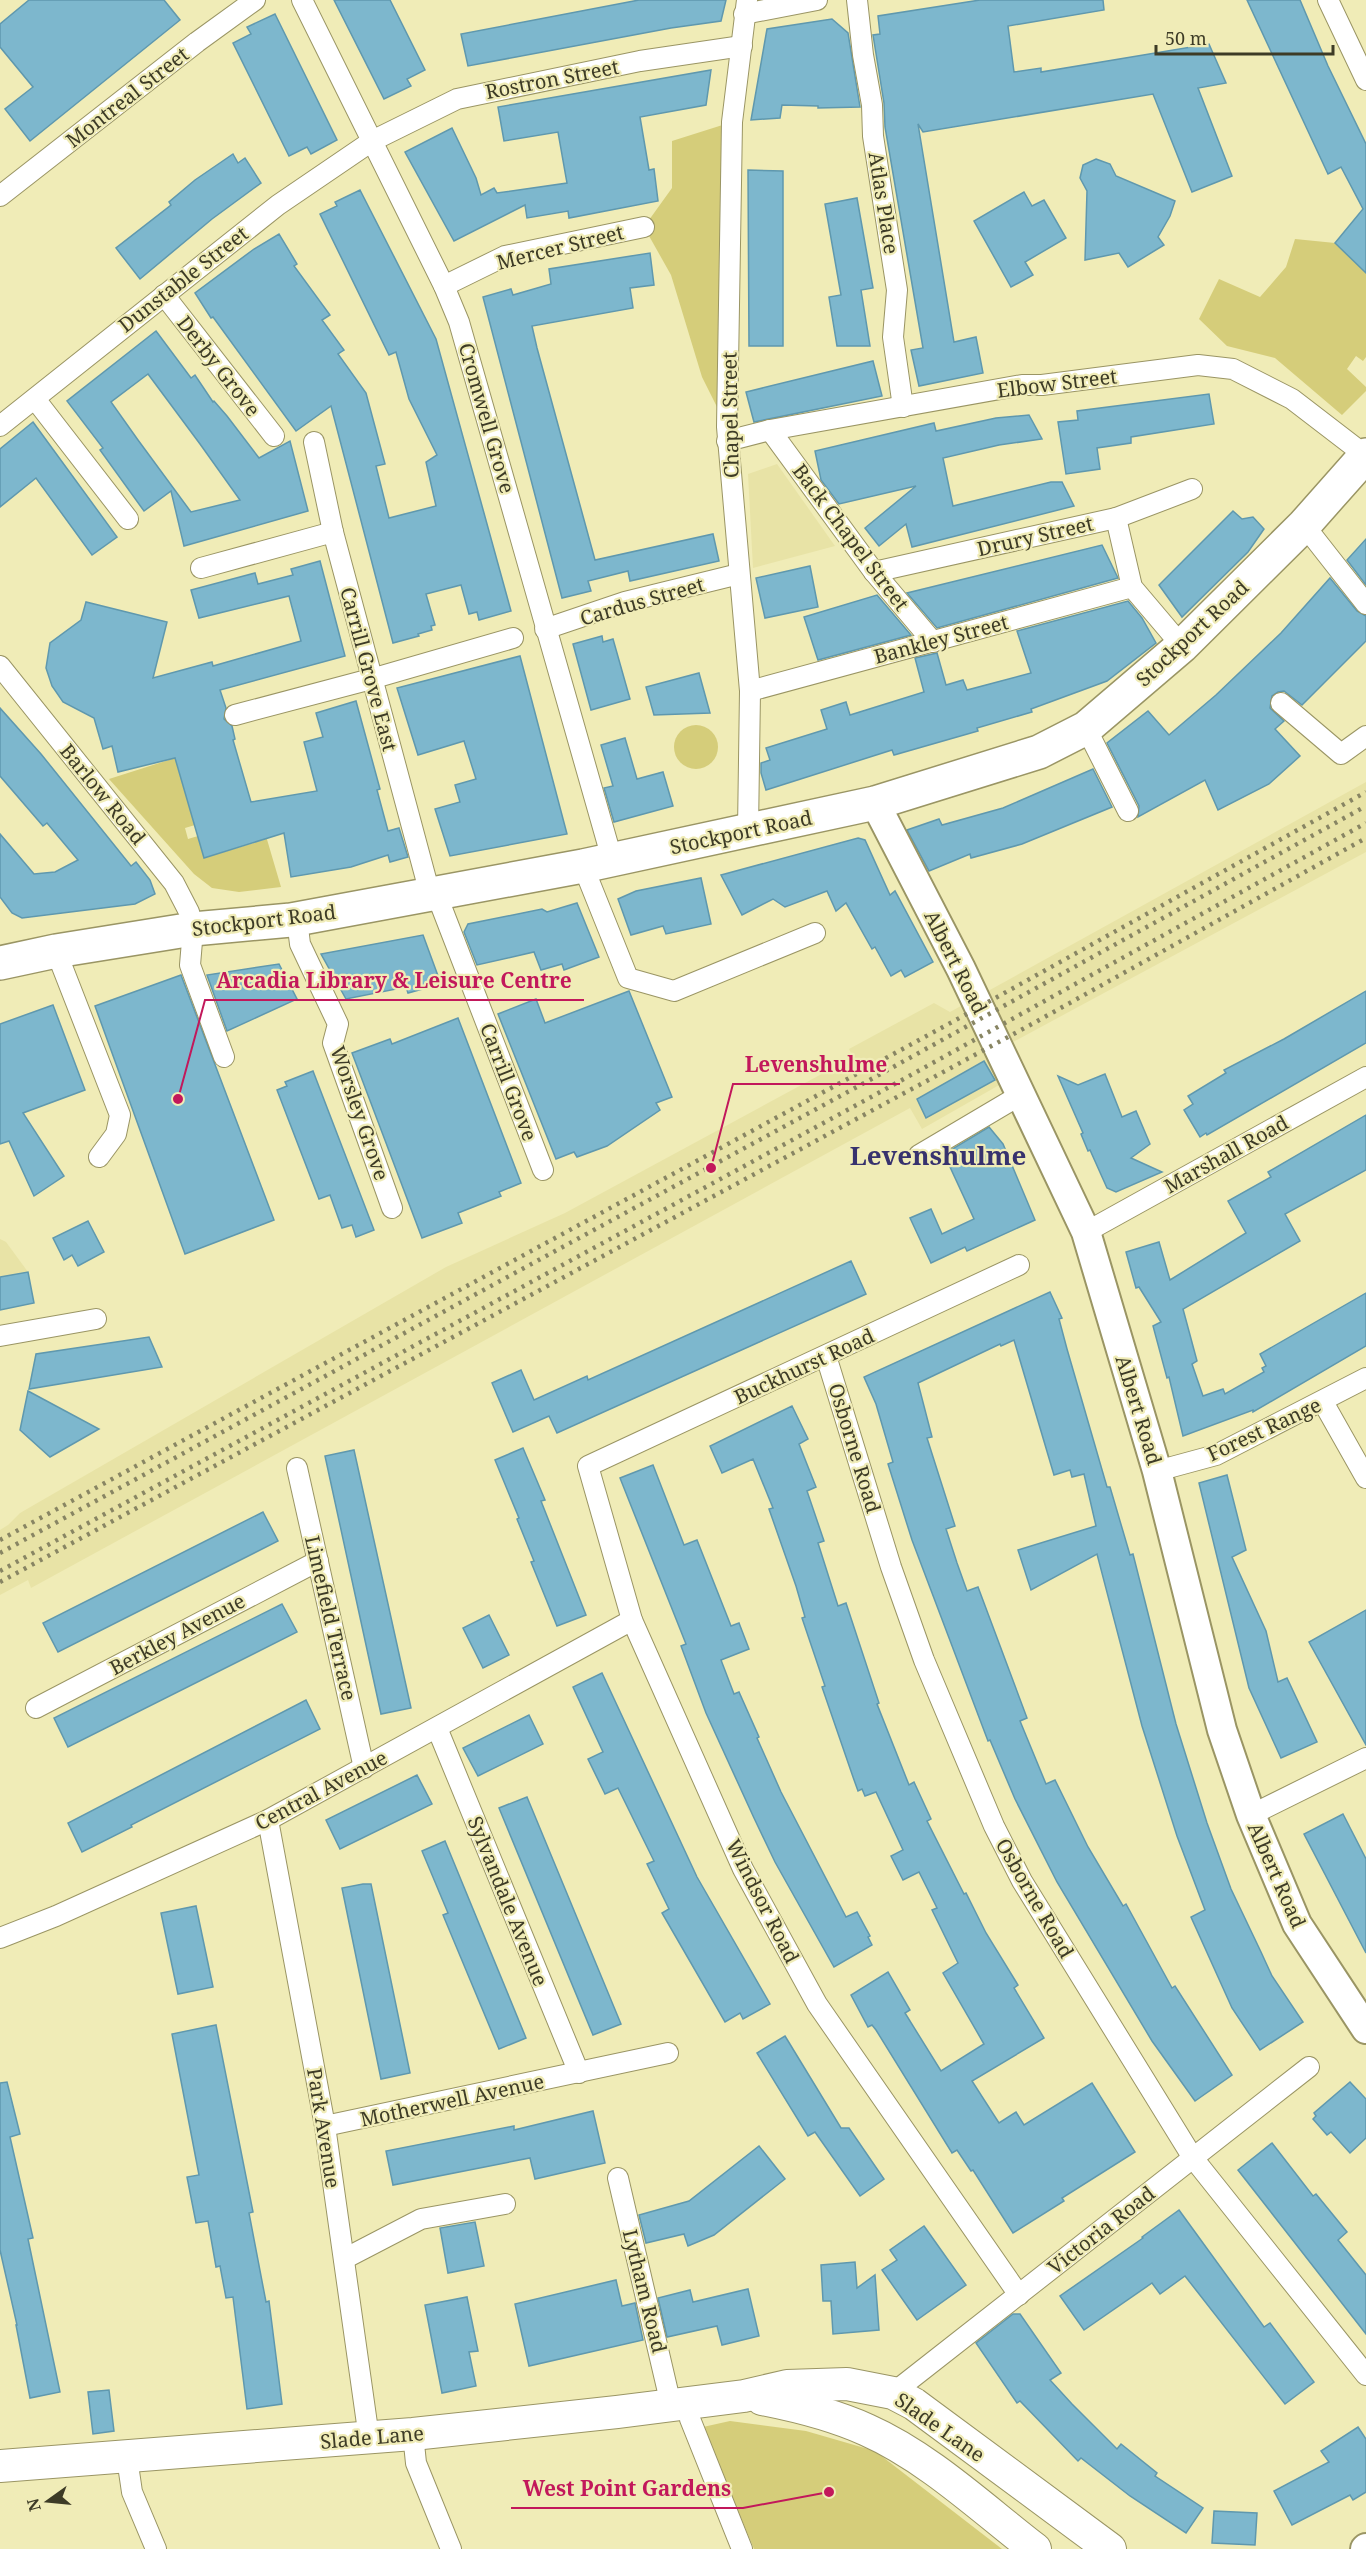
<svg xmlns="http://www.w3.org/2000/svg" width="1366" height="2549" viewBox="0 0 1366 2549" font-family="'Noto Serif',serif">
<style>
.built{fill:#e8e3a6}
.green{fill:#d5cd7a}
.building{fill:#7db7cd;stroke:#5f98ae;stroke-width:1.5;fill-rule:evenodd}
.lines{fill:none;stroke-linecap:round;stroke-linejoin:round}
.street-casing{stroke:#9a9564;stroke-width:22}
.secondary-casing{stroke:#9a9564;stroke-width:32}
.primary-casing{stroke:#9a9564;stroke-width:34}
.highway-casing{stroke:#9a9564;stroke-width:36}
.street{stroke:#fff;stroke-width:20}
.secondary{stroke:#fff;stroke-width:28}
.primary{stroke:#fff;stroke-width:32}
.highway{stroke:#fff;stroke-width:33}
.rail{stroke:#888563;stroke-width:4.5;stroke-dasharray:3 6;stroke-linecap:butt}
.labels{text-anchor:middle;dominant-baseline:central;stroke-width:4.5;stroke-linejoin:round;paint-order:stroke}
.street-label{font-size:20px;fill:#3d3b26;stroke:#f0ecb7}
.district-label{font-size:26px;font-weight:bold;fill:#37326e;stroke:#f0ecb7}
.leader{fill:none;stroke:#c2185b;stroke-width:2}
.callout-dot{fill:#c2185b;stroke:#f0ecb7;stroke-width:2}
.callout-label{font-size:21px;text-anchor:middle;font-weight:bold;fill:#c2185b;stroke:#f0ecb7;stroke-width:4.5;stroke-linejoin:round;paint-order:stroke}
</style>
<rect width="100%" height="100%" fill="#f0ecb7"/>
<g class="built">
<path d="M777 464 835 546 753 568 748 474Z"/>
<path d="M1366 782V852L987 1056 1001 1084 922 1129 910 1108 31 1588 28 1580 0 1595V1530L8 1525 20 1513 446 1267 565 1213 853 1057 849 1049 934 1003 950 1012Z"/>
<path d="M0 1239 6 1242 28 1272 0 1277Z"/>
</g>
<g class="green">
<path d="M732 122 727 427 702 377 671 275 644 227 672 188V141Z"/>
<path d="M1295 239 1335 243 1366 273V357L1363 361 1356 356 1347 369 1366 387V391L1342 415 1275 358 1227 346 1199 319 1219 279 1260 297 1286 267Z"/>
<circle cx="696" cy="747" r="22"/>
<path d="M175 758 195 825 185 828 188 839 198 836 204 858 263 840 266 836 281 887 239 892 212 888 194 874 109 779Z"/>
<path d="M730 2421 806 2431 875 2451 1002 2549H754L703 2427Z"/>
</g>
<g class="building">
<path d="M29 0H164L180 20 30 141 5 109 33 87 0 47V24Z"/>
<path d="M334 0H390L425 70 407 79 411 86 384 99Z"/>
<path d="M639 0H726L721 21 671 28 468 66 461 34Z"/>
<path d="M980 0H1103L1104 10 1008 26 1014 72 1041 68V72L1209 44 1226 83 1198 88 1232 176 1192 192 1153 94 923 132 918 124 954 342 976 337 983 373 919 386 911 350 923 348 885 127 884 103 873 35 880 34 878 16Z"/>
<path d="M1247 0H1300L1328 66 1366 144V273L1335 243 1363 209 1341 167 1328 174Z"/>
<path d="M275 14 337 140 311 154 307 147 289 156 233 43 251 34 247 27Z"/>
<path d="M832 19 848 33 860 107 818 108V106L782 105 780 118 751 120 767 29Z"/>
<path d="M711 70 706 105 640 117 649 170 654 169 658 201 569 218 568 211 527 218 525 205 454 241 405 152 452 128 476 178 481 195 494 188 497 193 567 183 558 132 504 141 498 107Z"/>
<path d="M233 154 238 163 245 158 261 183 212 219 140 279 116 248 171 205 169 202 195 180Z"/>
<path d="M1096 159 1110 164 1116 176 1175 201 1170 216 1158 237 1164 245 1128 267 1119 253 1085 260 1087 191 1080 178 1083 165Z"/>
<path d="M748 170 783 171V346H749Z"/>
<path d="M360 190 436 339 511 611 479 620 477 612 469 614 461 585 426 594 435 625 431 626 432 630 418 634 419 636 393 643 331 406 296 431 213 317 211 318 195 293 254 249 279 234 297 264 294 266 330 315 322 320 344 350 338 354 366 393 385 464 376 466 389 518 436 506 426 462 437 455 409 399 396 352 389 355 320 214 337 206 335 202Z"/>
<path d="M1024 192 1032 206 1044 200 1066 238 1025 262 1033 275 1011 287 974 221Z"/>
<path d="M857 198 873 288 861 290 870 346H837L829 297 841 295 825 204Z"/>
<path d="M650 253 654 285 630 288 633 308 532 326 537 348 595 560 713 534 719 561 630 581 628 571 588 581 591 591 562 598 483 297 511 289 513 295 551 284 549 269Z"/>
<path d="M156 331 191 378 195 375 213 402 214 401 227 416 259 458 290 441 308 511 184 546 171 491 144 511 100 450 103 448 67 401ZM148 374 200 444 240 500 191 512 138 440 111 402Z"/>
<path d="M873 361 882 396 754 422 746 392Z"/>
<path d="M1209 394 1214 424 1131 437V443L1097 448 1100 469 1066 474 1058 422 1078 420 1077 411Z"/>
<path d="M1029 415 1042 439 999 445 943 458 953 506 1051 482H1062L1074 506 912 547 906 524 879 546 865 528 916 486 839 504 821 480 815 451 934 423 936 431 996 418Z"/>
<path d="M33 422 117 537 92 555 36 478 0 507V449Z"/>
<path d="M1233 511 1242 519 1253 517 1264 529 1248 552 1182 617 1159 585Z"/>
<path d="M1366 539V585L1347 560Z"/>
<path d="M1102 545 1118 578 937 628 907 593Z"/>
<path d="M320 561 345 656 220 690 226 708 224 719 232 726 235 739 233 740 251 802 317 791 304 742 323 737 316 713 356 701 380 789 377 790 388 831 399 828 408 857 390 862 388 855 351 867 291 877 284 833 204 858 175 758 118 772 112 746 103 749 94 718 63 702 52 686 46 668 50 643 81 620 86 602 167 622 153 678 212 662 213 666 301 641 289 596 199 618 191 590 255 573 258 584 293 575 291 569Z"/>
<path d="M810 566 818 607 765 618 756 578Z"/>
<path d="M1330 578 1357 611 1366 616V641L1302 705 1284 691 1278 692 1272 696 1270 708 1284 721 1275 729 1300 756 1269 784 1218 810 1205 780 1138 817 1139 806 1107 743 1148 711 1169 735 1216 695 1281 633Z"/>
<path d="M877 595 911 635 818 660 804 617Z"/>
<path d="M1128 601 1142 618 1156 643 1107 681 1031 709 1032 712 977 728 978 731 894 755 892 750 766 790 761 773V763L770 760 766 748 827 729 821 710 846 702 850 715 924 692 915 658 937 653 946 685 963 680 967 690 1031 673 1017 631Z"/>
<path d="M602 636 603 642 613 639 630 699 591 710 573 644Z"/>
<path d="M520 656 567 834 450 856 435 809 460 802 455 785 476 779 464 741 418 755 397 688Z"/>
<path d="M699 673 710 713 654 715 646 687Z"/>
<path d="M0 708 41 754 131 866 136 862 150 880 155 894 135 904 22 918 12 913 0 897V834L34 874 55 872 78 860 47 823 43 826 0 776Z"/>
<path d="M625 738 637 779 663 772 673 806 614 822 604 788 613 786 601 745Z"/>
<path d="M1093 769 1112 807 1022 844 971 858 970 854 929 871 907 830 939 819 942 825 1003 808Z"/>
<path d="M858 838 865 840 890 895 895 891 933 962 905 977 901 970 891 976 875 947 872 949 846 903 836 911 827 891 785 907 773 899 742 915 721 875Z"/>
<path d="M701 878 711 924 666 934 663 926 631 935 618 899 636 891Z"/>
<path d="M577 903 599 957 564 970 562 964 541 970 534 952 477 965 464 932 468 924 542 909 547 912Z"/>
<path d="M423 935 441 984 408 993 406 987 346 999 321 954Z"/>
<path d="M279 964 297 999 227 1031 207 975Z"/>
<path d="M181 975 274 1220 185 1254 95 1006Z"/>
<path d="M629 991 672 1097 656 1103 660 1110 607 1146 577 1157 574 1152 556 1159 498 1014 536 999 545 1023Z"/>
<path d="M1366 991V1043L1207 1135 1206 1133 1200 1137 1184 1110 1193 1104 1188 1096 1226 1073 1224 1070 1284 1039Z"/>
<path d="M53 1005 85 1090 23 1113 64 1176 34 1196 9 1141 0 1144V1024Z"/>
<path d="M458 1018 521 1183 499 1192 501 1196 458 1213 462 1223 422 1238 352 1053 390 1039 392 1044Z"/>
<path d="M984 1061 995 1080 926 1118 917 1099Z"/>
<path d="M313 1071 374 1230 356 1237 352 1225 342 1228 330 1195 319 1199 277 1090 287 1086 285 1082Z"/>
<path d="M1105 1074 1122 1117 1136 1111 1150 1144 1131 1158 1162 1172 1116 1192 1107 1188 1090 1150 1088 1151 1081 1134 1083 1133 1058 1076 1078 1085Z"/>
<path d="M1366 1115V1170L1285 1214 1300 1241 1183 1309 1197 1361 1192 1364 1203 1396 1223 1389 1225 1394 1264 1372 1262 1368 1266 1366 1260 1354 1366 1293V1346L1253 1412V1410L1183 1436 1169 1377 1167 1378 1153 1326 1161 1322 1139 1287 1136 1288 1126 1252 1159 1242 1170 1280 1246 1233 1228 1201 1271 1177 1268 1172Z"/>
<path d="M989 1127 1003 1144 1035 1220 967 1251 965 1247 931 1263 910 1218 931 1209 942 1234 974 1219 944 1154Z"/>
<path d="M88 1221 104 1252 78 1266 72 1255 64 1260 53 1238Z"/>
<path d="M851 1261 866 1294 557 1433 549 1416 513 1432 492 1383 521 1370 534 1400 587 1376 588 1380Z"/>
<path d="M28 1272 34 1303 0 1310V1277Z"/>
<path d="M1050 1292 1062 1318 1059 1319 1067 1349 1107 1487H1110L1130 1555 1133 1554 1176 1724 1207 1823 1231 1889 1261 1952 1272 1976 1303 2022 1260 2050 1232 2008 1191 1917 1205 1910 1177 1836 1142 1726 1097 1554 1031 1590 1018 1550 1096 1526 1084 1474 1072 1477 1070 1470 1054 1475 1014 1340 1001 1346 1000 1344 918 1383 932 1437 927 1438 955 1526 946 1529 957 1563 967 1591 978 1587 1027 1718 1020 1721 1046 1784 1055 1780 1088 1847 1123 1906 1126 1904 1172 1988 1175 1986 1232 2075 1195 2101 1152 2041 1057 1882 1015 1799 990 1740 988 1741 912 1540 888 1464 893 1462 876 1404 864 1377Z"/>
<path d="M149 1337 162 1367 29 1389 36 1354Z"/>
<path d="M28 1391 99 1429 50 1457 20 1430Z"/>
<path d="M792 1406 808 1439 799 1444 816 1487 807 1491 824 1541 818 1543 838 1606 846 1603 879 1703 877 1704 909 1785 914 1782 931 1819 927 1821 964 1894 966 1893 986 1933 1018 1985 1014 1988 1044 2038 972 2081 999 2123 1016 2112 1024 2125 1092 2083 1135 2152 1062 2198 1064 2201 1013 2233 973 2170 971 2171 957 2150 952 2153 876 2030 872 2025 868 2027 851 1995 888 1972 910 2010 905 2013 941 2071 984 2044 943 1973 958 1963 932 1910 937 1908 919 1872 903 1880 891 1856 903 1850 876 1792 865 1796 862 1789 858 1791 853 1777 822 1687 825 1686 802 1618 805 1617 796 1586 769 1509 773 1508 753 1459 722 1473 710 1446Z"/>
<path d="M523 1448 545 1500 541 1501 586 1615 557 1626 531 1562 534 1561 517 1519 519 1518 495 1460Z"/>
<path d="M354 1450 411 1708 381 1714 325 1456Z"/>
<path d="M653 1465 684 1545 697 1540 731 1626 739 1623 749 1649 721 1660 734 1694 739 1692 759 1737 757 1738 781 1792 846 1917 857 1912 870 1936 868 1937 872 1945 834 1967 775 1862 754 1818 706 1713 681 1646 686 1644 620 1478Z"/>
<path d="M1227 1475 1246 1550 1232 1557 1266 1631 1278 1682 1287 1678 1317 1742 1281 1758 1249 1688 1199 1483Z"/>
<path d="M263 1512 278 1541 58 1652 43 1623Z"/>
<path d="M282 1604 297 1632 68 1747 54 1718Z"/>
<path d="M1366 1610V1745L1309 1642Z"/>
<path d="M489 1615 509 1655 483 1668 463 1628Z"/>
<path d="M602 1673 697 1877 770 2004 743 2019 740 2013 725 2022 662 1913 669 1909 647 1864 654 1861 618 1788 605 1794 588 1759 603 1752 573 1687Z"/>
<path d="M306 1700 320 1729 131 1825 132 1827 82 1852 68 1823Z"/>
<path d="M529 1715 543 1744 478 1776 463 1748Z"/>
<path d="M417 1775 432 1804 340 1849 326 1820Z"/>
<path d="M527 1797 621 2024 593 2035 499 1808Z"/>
<path d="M1343 1814 1366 1859V1953L1304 1834Z"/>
<path d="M445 1841 526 2038 499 2049 443 1915 448 1913 422 1851Z"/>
<path d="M363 1884H371L410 2073 381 2079 342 1888Z"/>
<path d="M196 1906 213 1987 178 1994 161 1913Z"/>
<path d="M216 2025 253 2212 249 2213 266 2302 269 2301 282 2404 247 2409 233 2297 226 2298 220 2266 216 2267 208 2221 196 2223 187 2177 199 2175 172 2034Z"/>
<path d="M785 2036 841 2128H849L884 2179 860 2196 815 2132 808 2136 757 2053Z"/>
<path d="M7 2082 20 2134 10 2137 33 2238 28 2239 60 2392 30 2398 16 2325H17L0 2250V2083Z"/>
<path d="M1350 2082 1366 2099V2138L1350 2153 1331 2132 1327 2135 1313 2119 1316 2116 1314 2113Z"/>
<path d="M593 2111 605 2163 535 2179 530 2158 393 2185 386 2151 514 2126V2130Z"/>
<path d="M1272 2143 1313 2196 1316 2194 1347 2232 1338 2240 1366 2275V2334L1238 2170Z"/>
<path d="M759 2146 785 2179 714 2235 688 2246 684 2234 646 2243 639 2215 689 2201Z"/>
<path d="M1179 2210 1264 2327 1270 2323 1314 2382 1285 2404 1185 2276 1160 2294 1152 2283 1084 2330 1060 2296 1143 2238 1142 2237Z"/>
<path d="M475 2222 484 2266 448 2273 440 2228Z"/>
<path d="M924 2226 966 2285 917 2320 882 2270 897 2260 890 2250Z"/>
<path d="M855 2262 857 2288 875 2275 879 2330 833 2334 831 2301H823L821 2265Z"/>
<path d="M616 2280 622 2306 635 2303 643 2340 529 2366 515 2304Z"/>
<path d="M748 2289 759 2336 722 2345 717 2326 667 2337 658 2298 690 2290 693 2302Z"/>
<path d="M467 2297 478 2351 469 2352 476 2386 442 2393 425 2305Z"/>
<path d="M1013 2314H1020L1061 2373 1050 2380 1072 2404 1117 2449 1121 2444 1157 2473 1155 2476 1203 2508 1186 2533 1130 2496 1081 2458 1078 2461 1020 2401 1017 2403 976 2343Z"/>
<path d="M109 2390 114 2431 93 2434 88 2392Z"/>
<path d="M1358 2427 1366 2439V2492L1353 2500 1350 2495 1292 2525 1274 2491 1329 2462 1321 2451Z"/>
<path d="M1214 2511 1257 2513 1255 2545 1212 2543Z"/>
</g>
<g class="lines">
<defs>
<g id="street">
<path d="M302 0 444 286 459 322 612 859"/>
<path d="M747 0 732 122 727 427 750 691 748 830"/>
<path d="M857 0 863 55 872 105 873 136 897 290 893 337 903 407"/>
<path d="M1328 0 1366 80"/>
<path d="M744 14 817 0"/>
<path d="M0 196 197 42 255 0"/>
<path d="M444 286 505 256 644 227"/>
<path d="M164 295 274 436"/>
<path d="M35 399 128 519"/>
<path d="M0 426 278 205 372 141 457 99 640 61 742 46"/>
<path d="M770 430 874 572 933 642"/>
<path d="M727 441 770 430 1022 385H1042L1198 365 1233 369 1292 399 1365 455"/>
<path d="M314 442 333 532 430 894"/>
<path d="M1116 518 1132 587 1182 646"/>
<path d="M1304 525 1366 604"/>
<path d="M201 568 333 532"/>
<path d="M874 572 1116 518 1192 489"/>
<path d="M545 629 625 602 739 574"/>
<path d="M0 666 174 883 189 912 193 929 190 965 224 1057"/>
<path d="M750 691 1132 587"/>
<path d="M1281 703 1341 754 1366 736"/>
<path d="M235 715 371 679 513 638"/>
<path d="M1086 728 1128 811"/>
<path d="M583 866 628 978 674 991 815 933"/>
<path d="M436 893 543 1170"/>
<path d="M297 919 300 944 338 1024 333 1043 392 1208"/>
<path d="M56 951 120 1115 116 1134 99 1157"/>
<path d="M919 1155 1022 1094"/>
<path d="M1086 1232 1366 1077"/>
<path d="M1019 1265 588 1466 632 1620 743 1869 817 2004 1019 2295"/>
<path d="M0 1336 96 1319"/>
<path d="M826 1356 891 1567 924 1660 994 1826 1022 1881 1193 2158 1366 2375"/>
<path d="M1323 1402 1366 1478"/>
<path d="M297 1468 364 1768"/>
<path d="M1157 1471 1216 1455 1366 1378"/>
<path d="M36 1708 318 1561"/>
<path d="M437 1728 579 2073"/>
<path d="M1251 1815 1366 1758"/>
<path d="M268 1820 325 2126 369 2438"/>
<path d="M0 1938 56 1916 268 1820 632 1620"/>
<path d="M325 2126 668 2053"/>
<path d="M618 2178 671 2405"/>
<path d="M344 2259 421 2219 505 2204"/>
<path d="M893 2393 1309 2067"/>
<path d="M687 2402 690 2419 742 2549"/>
<path d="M413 2434 416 2463 451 2549"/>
<path d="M127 2458 132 2492 156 2549"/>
</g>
<g id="secondary">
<path d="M875 803 961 969 1086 1232 1157 1471 1222 1730 1251 1815 1297 1924 1366 2029"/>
<path d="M1365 2549 1366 2548"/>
</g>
<g id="primary">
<path d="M762 2399C798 2406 834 2415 867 2430 928 2457 983 2509 1035 2549"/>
<path d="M0 2466 413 2434 617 2412 744 2396 787 2386 847 2384 893 2393 914 2404 1110 2549"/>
</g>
<path id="highway" d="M0 963 56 951 193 929 291 920 583 866 875 803 1039 752 1086 728 1182 646 1304 525 1366 455"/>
</defs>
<use href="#street" class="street-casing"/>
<use href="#secondary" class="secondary-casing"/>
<use href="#primary" class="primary-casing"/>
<use href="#highway" class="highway-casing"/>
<use href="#street" class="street"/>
<use href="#secondary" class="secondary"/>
<use href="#primary" class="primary"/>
<use href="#highway" class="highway"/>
<g class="rail">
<path d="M0 1540 954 1021 1366 792"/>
<path d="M0 1553 866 1082 1366 806"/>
<path d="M0 1571 873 1096 1366 823"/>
<path d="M0 1582 1032 1024 1366 838"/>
</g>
</g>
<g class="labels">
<g class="street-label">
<text transform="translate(552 79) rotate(-11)">Rostron Street</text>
<text transform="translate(127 97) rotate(-38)">Montreal Street</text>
<text transform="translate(884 203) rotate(81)">Atlas Place</text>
<text transform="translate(560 247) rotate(-14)">Mercer Street</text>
<text transform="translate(183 279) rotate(-38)">Dunstable Street</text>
<text transform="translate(219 366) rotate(52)">Derby Grove</text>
<text transform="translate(1057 383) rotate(-7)">Elbow Street</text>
<text transform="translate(730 415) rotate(-91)">Chapel Street</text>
<text transform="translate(487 418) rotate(74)">Cromwell Grove</text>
<text transform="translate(1035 536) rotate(-13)">Drury Street</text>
<text transform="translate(851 537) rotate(53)">Back Chapel Street</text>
<text transform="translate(642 601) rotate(-16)">Cardus Street</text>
<text transform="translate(1192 633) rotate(-43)">Stockport Road</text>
<text transform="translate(941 639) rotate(-15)">Bankley Street</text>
<text transform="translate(369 669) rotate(75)">Carrill Grove East</text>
<text transform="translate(103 794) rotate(51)">Barlow Road</text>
<text transform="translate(741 832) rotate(-12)">Stockport Road</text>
<text transform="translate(264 920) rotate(-7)">Stockport Road</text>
<text transform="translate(956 962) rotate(63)">Albert Road</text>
<text transform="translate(509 1082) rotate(69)">Carrill Grove</text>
<text transform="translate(360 1113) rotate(71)">Worsley Grove</text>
<text transform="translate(1226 1154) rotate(-29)">Marshall Road</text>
<text transform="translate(804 1366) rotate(-25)">Buckhurst Road</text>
<text transform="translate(1139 1410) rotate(73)">Albert Road</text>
<text transform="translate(1264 1429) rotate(-25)">Forest Range</text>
<text transform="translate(855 1448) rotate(73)">Osborne Road</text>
<text transform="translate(331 1618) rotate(77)">Limefield Terrace</text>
<text transform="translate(177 1634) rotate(-28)">Berkley Avenue</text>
<text transform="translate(321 1790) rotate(-28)">Central Avenue</text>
<text transform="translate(1277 1875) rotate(66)">Albert Road</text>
<text transform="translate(1035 1898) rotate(60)">Osborne Road</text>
<text transform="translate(508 1901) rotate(68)">Sylvandale Avenue</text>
<text transform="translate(763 1901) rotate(63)">Windsor Road</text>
<text transform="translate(452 2100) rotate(-12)">Motherwell Avenue</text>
<text transform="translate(324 2128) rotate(81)">Park Avenue</text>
<text transform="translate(1101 2230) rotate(-38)">Victoria Road</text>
<text transform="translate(645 2291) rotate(76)">Lytham Road</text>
<text transform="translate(940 2427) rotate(35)">Slade Lane</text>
<text transform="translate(372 2437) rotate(-5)">Slade Lane</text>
</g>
<g class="district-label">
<text x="938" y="1155">Levenshulme</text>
</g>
</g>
<path class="leader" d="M178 1099L205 1000H584M711 1168L733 1084H900M829 2492L743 2508H511"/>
<g class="callout-dot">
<circle cx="178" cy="1099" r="6"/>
<circle cx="711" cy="1168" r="6"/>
<circle cx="829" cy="2492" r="6"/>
</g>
<g class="callout-label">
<text x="394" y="988">Arcadia Library &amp; Leisure Centre</text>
<text x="816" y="1072">Levenshulme</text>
<text x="627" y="2496">West Point Gardens</text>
</g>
<g transform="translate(48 2501) rotate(255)" stroke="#f0ecb7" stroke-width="4.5" paint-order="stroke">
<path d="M0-4.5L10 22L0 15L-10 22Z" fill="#3d3b26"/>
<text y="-9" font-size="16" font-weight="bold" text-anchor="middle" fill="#3d3b26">N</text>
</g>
<path d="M1156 45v9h177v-9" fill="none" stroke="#3d3b26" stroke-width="3"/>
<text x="1165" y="45" font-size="18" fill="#3d3b26" stroke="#f0ecb7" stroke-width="4.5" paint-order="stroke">50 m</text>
</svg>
